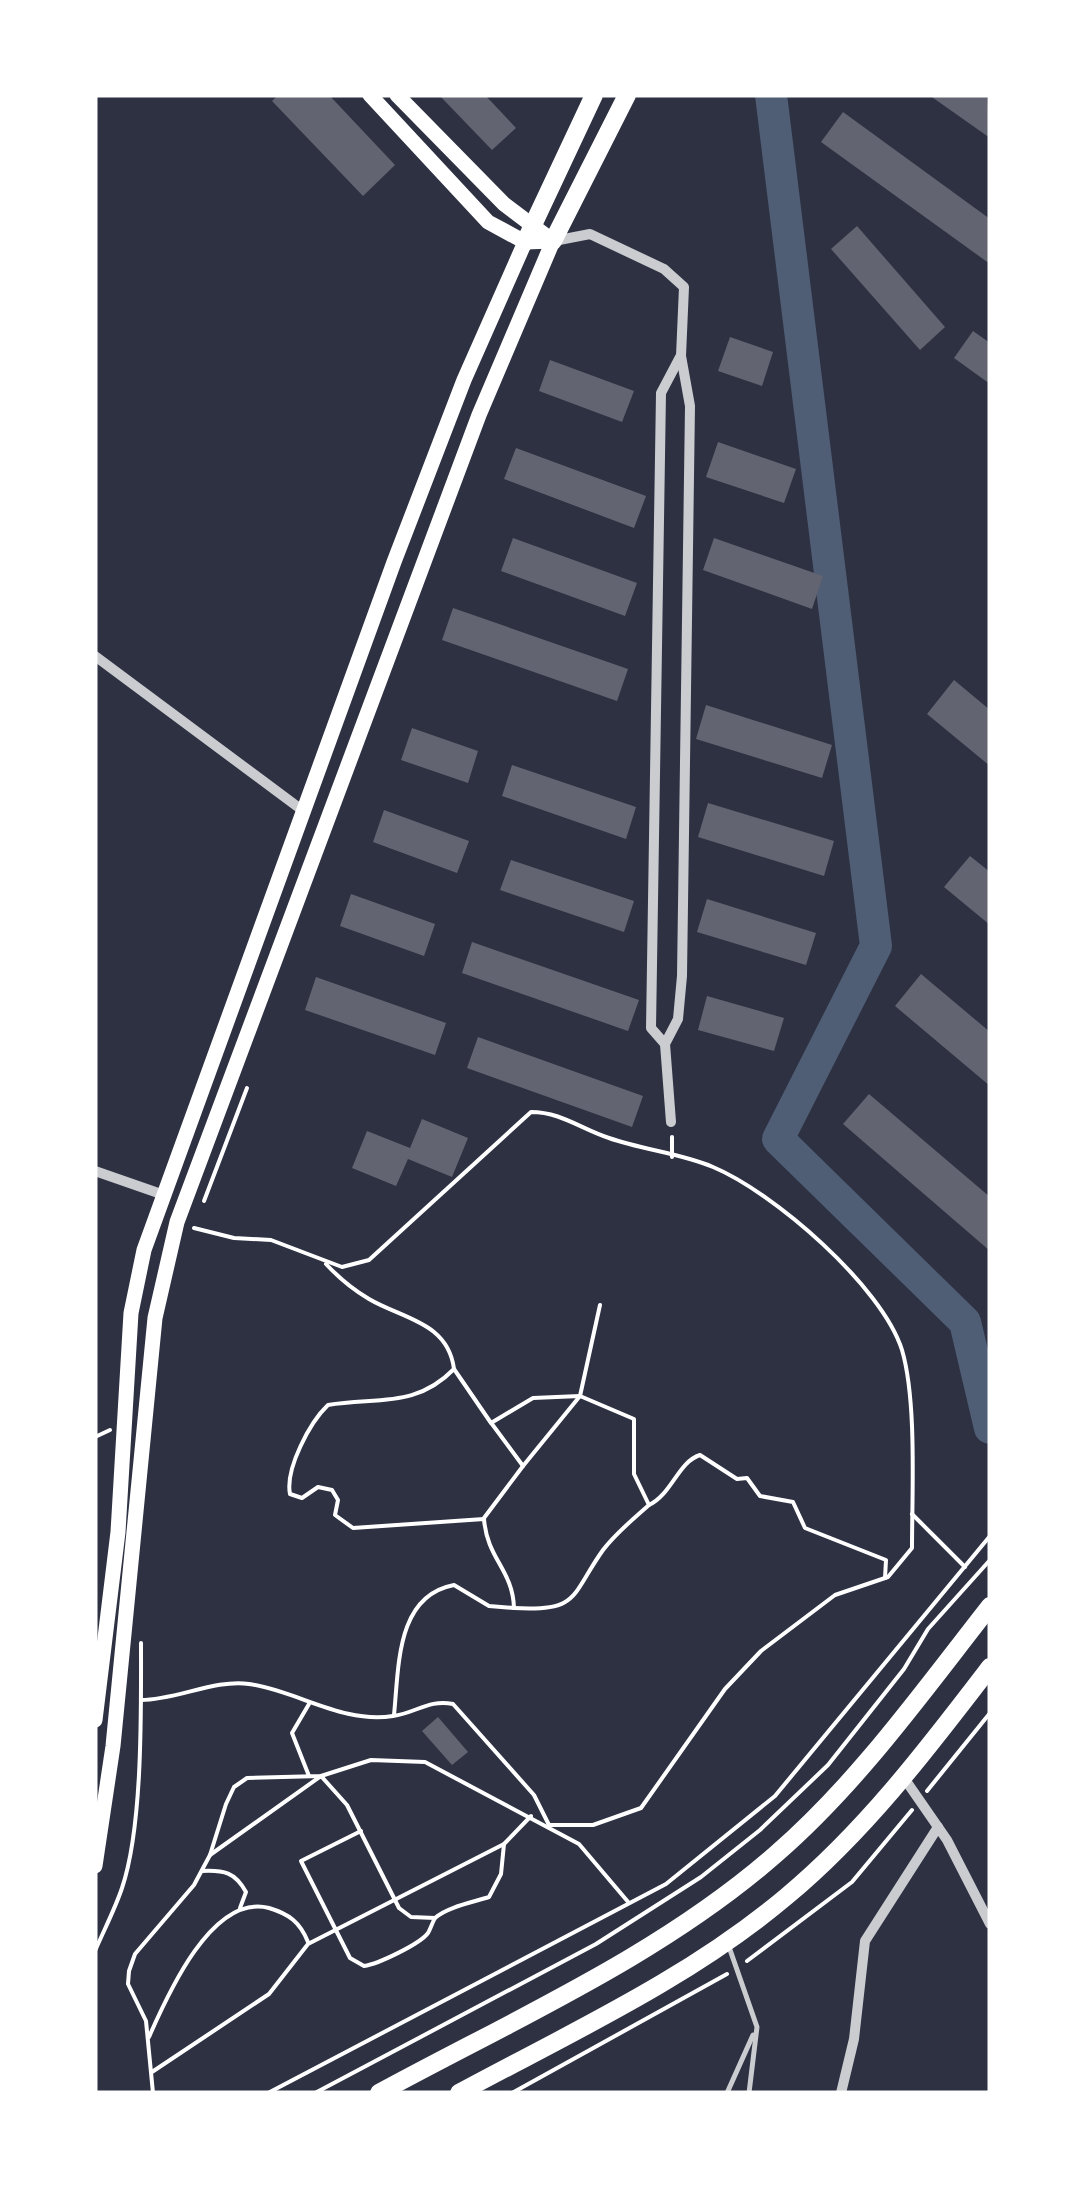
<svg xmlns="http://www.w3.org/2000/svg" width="1085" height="2188" viewBox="0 0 1085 2188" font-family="Inter,sans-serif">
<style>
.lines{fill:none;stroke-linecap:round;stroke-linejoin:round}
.river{stroke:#4f5d75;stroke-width:32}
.building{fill:#626471}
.path{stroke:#fff;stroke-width:4}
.service{stroke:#caccd0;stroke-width:5}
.minor{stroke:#caccd0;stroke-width:10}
.secondary{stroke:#fff;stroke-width:15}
.primary{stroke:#fff;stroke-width:18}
</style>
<rect width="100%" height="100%" fill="#2d3142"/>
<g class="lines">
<path class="river" d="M771 95 876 946 778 1139 965 1322 990 1428"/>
</g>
<g class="building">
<path d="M278 95H329L395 165 363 196 272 101Z"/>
<path d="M439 95H485L516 128 492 150Z"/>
<path d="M929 95H987L990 138Z"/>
<path d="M843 112 990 219V264L821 142Z"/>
<path d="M857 226 945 327 920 350 831 249Z"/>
<path d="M973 331 990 343V384L954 358Z"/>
<path d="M730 337 773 352 762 386 718 371Z"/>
<path d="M550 360 634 391 622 422 539 391Z"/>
<path d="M718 442 796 469 784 503 706 477Z"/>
<path d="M516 448 646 496 634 528 504 479Z"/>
<path d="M513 538 637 583 625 616 501 571Z"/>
<path d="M714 538 823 576 812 609 703 570Z"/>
<path d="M453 608 628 669 617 701 442 640Z"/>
<path d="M954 680 990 710V766L927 714Z"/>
<path d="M706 705 832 745 822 778 696 739Z"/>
<path d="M412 728 478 751 468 783 401 760Z"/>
<path d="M512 765 636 807 626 839 502 796Z"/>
<path d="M708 803 834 841 824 876 698 837Z"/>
<path d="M384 810 469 841 457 873 373 842Z"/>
<path d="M970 856 990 872V925L944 887Z"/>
<path d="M511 860 634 901 624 932 500 890Z"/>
<path d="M351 894 435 924 424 956 340 926Z"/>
<path d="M707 899 816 933 806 965 697 932Z"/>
<path d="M472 942 639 1000 628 1031 462 973Z"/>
<path d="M921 974 990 1032V1086L895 1006Z"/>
<path d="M316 977 446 1023 435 1055 305 1010Z"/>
<path d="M707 996 784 1018 774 1051 698 1030Z"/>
<path d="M478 1037 643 1096 632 1127 467 1068Z"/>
<path d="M869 1094 990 1197V1251L843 1124Z"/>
<path d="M422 1119 468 1138 452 1177 408 1159 396 1186 352 1168 367 1131 410 1148Z"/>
<path d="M438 1717 468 1752 452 1765 422 1731Z"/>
</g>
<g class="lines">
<g class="path">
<path d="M672 1137V1157"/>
<path d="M204 1201 247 1088"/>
<path d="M326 1264C339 1278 352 1289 369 1299 403 1319 448 1322 454 1369 416 1408 378 1397 328 1405 310 1422 285 1469 290 1494L302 1498 318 1487 332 1490 338 1500 335 1515 353 1528 484 1519C487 1559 513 1570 514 1608L489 1606 454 1585C396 1596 399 1666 394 1715"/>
<path d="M454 1369 491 1423 533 1398 580 1396 634 1419V1474L649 1505C672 1494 678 1462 700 1455L737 1479 747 1478 760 1496 793 1502 805 1528 886 1560 885 1578"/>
<path d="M492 1424 523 1466 580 1396 600 1305"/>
<path d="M95 1437 110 1430"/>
<path d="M912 1514 965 1567"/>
<path d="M484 1518 523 1466"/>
<path d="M514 1608C580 1612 571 1595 603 1550 616 1533 633 1519 649 1505"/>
<path d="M141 1700C176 1700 215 1679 249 1684 298 1691 342 1724 393 1716 416 1713 429 1699 453 1704L534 1795 549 1825H593L641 1808 725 1689 761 1651 835 1595 888 1577 912 1548C912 1493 917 1401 902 1350 882 1286 773 1192 713 1167 680 1153 643 1150 609 1138 581 1129 561 1112 531 1112L369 1260 342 1267 271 1240 234 1238 194 1228"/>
<path d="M309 1776 292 1733 309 1704"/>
<path d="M927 1791 990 1713"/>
<path d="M361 1831 301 1861 350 1958 364 1966C378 1964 420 1944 428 1933 430 1930 433 1921 435 1918 447 1907 474 1902 489 1897L501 1874 504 1844"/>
<path d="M210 1855 321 1776 347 1805 399 1908 411 1917 435 1918"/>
<path d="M202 1871C224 1870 235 1872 246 1892L240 1908"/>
<path d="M95 1951C104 1930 115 1909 122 1888 143 1826 141 1709 141 1643"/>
<path d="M747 1961 852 1882 912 1810"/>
<path d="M149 2037C167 1996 212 1893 269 1908 289 1914 300 1922 308 1942"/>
<path d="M152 2072 269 1994 308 1944 504 1844 531 1816"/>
<path d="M153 2093 146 2021 128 1984 129 1971 135 1954 194 1885 210 1855 226 1804 234 1787 247 1778 321 1776 371 1760 425 1762 579 1844 629 1903"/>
<path d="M268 2093 666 1884 775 1796 990 1536"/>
<path d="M315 2093 596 1944 701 1877 760 1830 828 1765 904 1669 928 1629 990 1560"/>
<path d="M512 2093 727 1974"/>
</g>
<g class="service">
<path d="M728 1944 757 2027 749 2093"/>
<path d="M727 2093 753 2035"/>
</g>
<g class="minor">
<path d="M554 241 590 234 664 269 684 287 681 356 690 406 682 976 678 1019 665 1044 671 1122"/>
<path d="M95 656 302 810"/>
<path d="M665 1044 651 1028 661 393 680 357"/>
<path d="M95 1171 164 1195"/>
<path d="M904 1778 947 1840 990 1924"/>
<path d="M841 2093 854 2039 865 1941 938 1827"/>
</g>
<g class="secondary">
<path d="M370 95 488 222 525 242 553 241"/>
<path d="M397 95 504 204 553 241"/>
<path d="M95 1720 118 1532 131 1313 144 1250 394 562 464 380 525 242"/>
<path d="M95 1866 113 1746 155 1318 177 1222 479 415 553 241"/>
</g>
<g class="primary">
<path d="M553 241 627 95"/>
<path d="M525 242 594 95"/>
<path d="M379 2093C513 2020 661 1955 776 1854 858 1783 924 1690 990 1606"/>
<path d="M459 2093C570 2033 690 1978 787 1896 866 1830 928 1748 990 1667"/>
</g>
</g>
<rect width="1085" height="2188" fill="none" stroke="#ffffff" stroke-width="195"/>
</svg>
